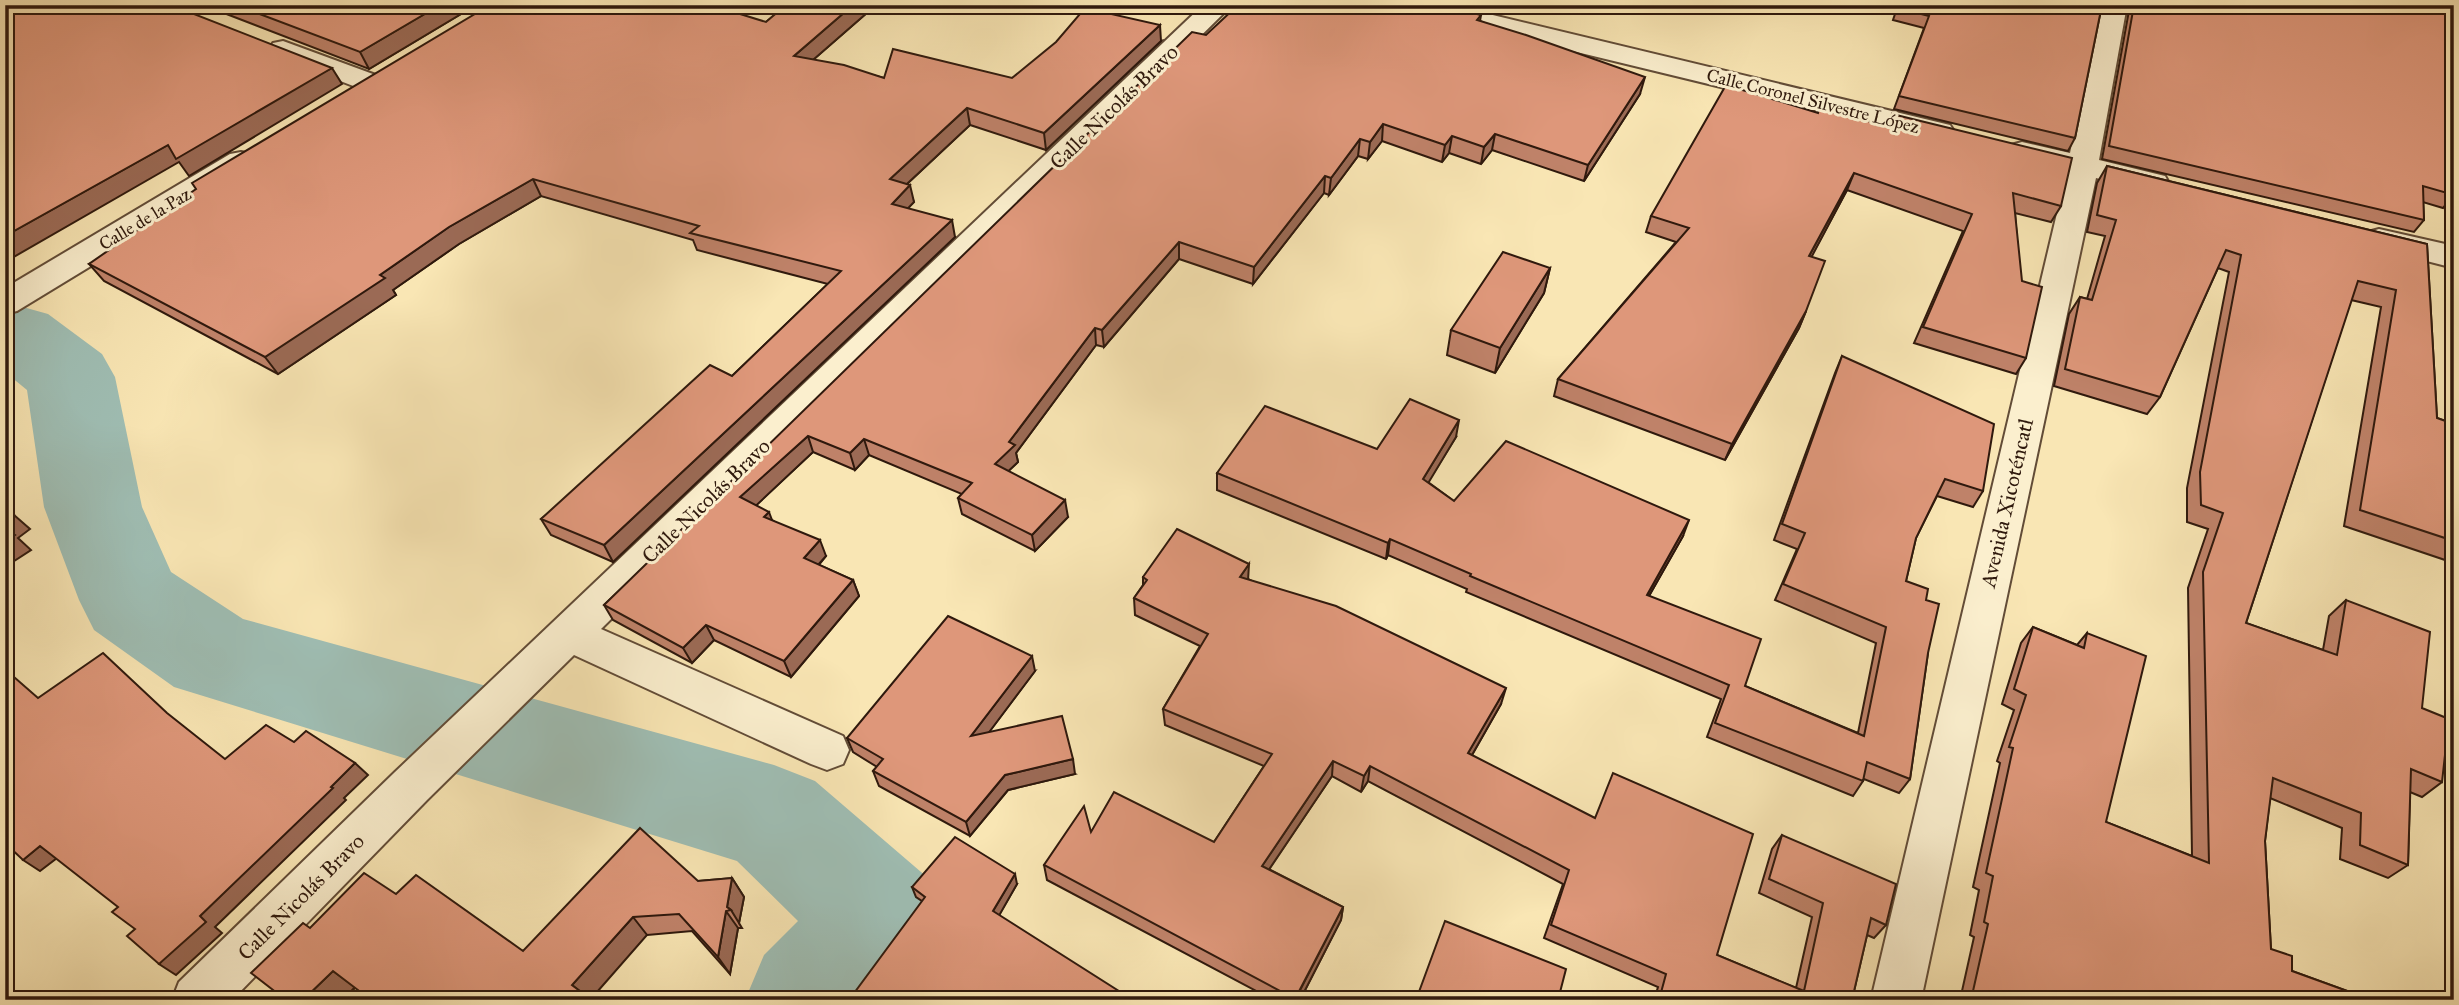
<svg xmlns="http://www.w3.org/2000/svg" width="2459" height="1005" viewBox="0 0 2459 1005" font-family="'IM FELL Great Primer',serif">
<style>
.lines{fill:none;stroke-linecap:round;stroke-linejoin:round}
.river{fill:#9fbeb4;fill-rule:evenodd}
.street-casing{stroke:#624c37;stroke-width:4}
.street{fill:#fbefce;fill-rule:evenodd}
.wall{fill:#bf8269;stroke:#2f190d;stroke-width:2}
.shaded-wall{fill:#9b6a55;stroke:#2f190d;stroke-width:2}
.building{fill:#de977a;stroke:#2f190d;stroke-width:2}
.labels{text-anchor:middle;dominant-baseline:central;stroke-width:6;stroke-linejoin:round;paint-order:stroke}
.far-street-label{font-size:18px;fill:#2f190d;stroke:#fbefce}
.street-label{font-size:21px;fill:#2f190d;stroke:#fbefce}
</style>
<rect width="100%" height="100%" fill="#f9e6b4"/>
<filter id="stains"><feTurbulence type="fractalNoise" baseFrequency=".00286" numOctaves="4"/><feColorMatrix values="0 0 0 0 .2 0 0 0 0 .09 0 0 0 0 .02 0 0 0 .5 -.17"/></filter>
<radialGradient id="worn" r=".72"><stop offset=".6" stop-color="#630" stop-opacity="0"/><stop offset="1" stop-color="#630" stop-opacity=".3"/></radialGradient>
<g class="lines">
<path class="river" d="M5 302 48 314 102 354 115 377 142 507 171 572 243 619 774 765 815 781 928 878 946 920 928 962 894 1000H745L764 955 798 921 737 861 174 687 94 630 79 600 44 507 27 390 5 372Z"/>
<defs>
<g id="street">
<path d="M1203 5H1232L601 629 843 736 849 750 843 764 827 770 811 764 574 655 427 800 232 1000H172L179 982 395 772Z"/>
<path d="M1404 5H1451L1950 125 1954 131 1950 137 1939 140 1408 11Z"/>
<path d="M2101 5H2127L2099 160 2165 176 2169 183 2165 190 2154 193 2096 178 1921 1000H1871L2067 171 2011 157 2007 151 2011 145 2022 142 2070 153Z"/>
<path d="M283 41 381 77 385 83 381 89 371 92 361 89 273 55 269 49 273 43Z"/>
<path d="M241 152 252 154 256 161 252 168 17 311 5 314V288L230 154Z"/>
<path d="M2379 229 2454 246V268L2368 246 2363 239 2368 232Z"/>
</g>
</defs>
<use href="#street" class="street-casing"/>
<use href="#street" class="street"/>
</g>
<g class="wall">
<path d="M203 5H476L369 69Z"/>
<path d="M786 5H876L813 60 884 78H1012L1161 41 1046 150 970 125 907 184 914 202 908 208 955 237 613 562 551 535 541 519 732 376 828 284 697 250 693 240 541 196 459 244 393 290 396 295 278 374 104 281 89 264 766 22Z"/>
<path d="M1463 5H1497L1492 12Z"/>
<path d="M1898 5H2102L2075 138 2068 151 1894 109 1924 28 1893 20Z"/>
<path d="M2130 5H2404L2454 16V200L2450 199 2443 208 2423 202 2424 220 2414 232 2102 159Z"/>
<path d="M1481 15 1480 21 1640 94 1584 181 1492 150 1481 164 1449 153 1442 162 1382 141 1368 159 1358 156 1329 195 1324 193 1253 284 1179 259 1104 347 1096 345 1016 453 1018 462 1008 471 1068 517 1035 551 962 514 958 498 962 494 869 455 855 470 813 452 756 505 772 520 826 556 819 565 853 580 859 596 791 677 714 640 692 663 613 620 604 605 1206 35Z"/>
<path d="M1892 114 2061 206 2051 222 2015 213 2026 358 2016 374 1914 343 1963 231 1847 190 1811 257 1806 311 1799 328 1725 460 1554 396 1558 379 1676 242 1646 232 1651 216 1887 126Z"/>
<path d="M2107 166 2427 244 2437 418 2454 424V563L2344 526 2381 307 2351 300 2246 623 2323 650 2329 616 2346 600 2422 708 2442 782 2422 797 2410 792 2408 865 2388 878 2340 859 2342 828 2270 798 2265 841 2271 949 2292 971 2372 1000H1960L1974 937 1970 935 1979 890 1973 887 2000 763 1997 761 2014 710 2002 704 2021 643 2033 627 2077 645 2087 633 2106 822 2192 856 2188 588 2208 529 2187 522V488L2229 272 2218 268 2160 397 2147 414 2054 386 2069 314 2080 297 2087 299 2105 236 2087 232 2097 183Z"/>
<path d="M1550 268 1544 293 1495 373 1447 355 1451 330Z"/>
<path d="M1842 356 1983 491 1973 507 1937 496 1916 538 1906 581 1926 600 1928 653 1910 779 1899 793 1864 779 1863 781 1853 796 1707 737 1721 699 1466 592 1467 589 1388 555 1386 559 1217 490V473L1456 437 1428 482 1454 501 1683 536 1649 596 1745 686 1858 733 1876 643 1775 600 1797 549 1774 540 1835 373Z"/>
<path d="M1143 577 1248 579 1501 704 1472 755 1717 955 1796 988 1812 917 1759 893 1772 849 1782 835 1886 925 1874 938 1867 935 1852 1000H1654L1658 987 1544 938 1563 884 1368 781 1361 792 1332 776 1269 869 1343 907 1341 920 1300 1000H1273L1047 880 1044 865 1091 832 1214 842 1264 766 1165 725 1163 709 1200 646 1135 615 1134 598 1143 585Z"/>
<path d="M1035 671 989 732 1075 774 1008 790 970 836 879 786 873 771 877 767 853 752 847 738Z"/>
<path d="M732 878 744 897 739 923 742 928H738L730 974 692 931 647 935 355 988 343 1000H286L310 928 396 894 523 951 698 881Z"/>
<path d="M1017 884 999 915 922 901 916 897 912 887Z"/>
</g>
<g class="shaded-wall">
<path d="M440 5H476L369 69 360 52Z"/>
<path d="M853 5H876L798 73 794 56Z"/>
<path d="M1160 25 1161 41 1046 150 1044 133Z"/>
<path d="M332 68 342 84 189 176 179 162 5 262V236L168 145Z"/>
<path d="M1645 77 1640 94 1584 181 1588 165Z"/>
<path d="M967 108 970 125 894 196 890 179Z"/>
<path d="M1383 124 1382 141 1368 159 1370 142Z"/>
<path d="M1495 134 1492 150 1481 164 1484 147Z"/>
<path d="M1452 136 1449 153 1442 162 1445 145Z"/>
<path d="M1360 139 1358 156 1329 195 1331 178Z"/>
<path d="M1854 173 1847 190 1803 273 1809 256Z"/>
<path d="M1325 176 1324 193 1253 284 1254 267Z"/>
<path d="M533 179 541 196 459 244 393 290 396 295 278 374 265 357 380 275 449 227Z"/>
<path d="M910 185 914 202 896 221 892 204Z"/>
<path d="M952 220 955 237 613 562 604 545Z"/>
<path d="M1179 242V259L1104 347 1102 330Z"/>
<path d="M1550 268 1544 293 1495 373 1500 348Z"/>
<path d="M1806 311 1799 328 1725 460 1732 444Z"/>
<path d="M1095 328 1096 345 1016 453 1018 462 998 481 995 464 1009 442Z"/>
<path d="M1459 420 1456 437 1421 495 1423 479Z"/>
<path d="M808 436 813 452 747 514 740 497Z"/>
<path d="M864 439 869 455 855 470 850 453Z"/>
<path d="M1065 500 1068 517 1035 551 1032 535Z"/>
<path d="M769 512 775 528 764 517Z"/>
<path d="M14 515 30 529 18 538 31 550 5 567V521Z"/>
<path d="M1689 520 1683 536 1641 610 1647 595Z"/>
<path d="M1390 539 1388 555 1386 559 1388 543Z"/>
<path d="M820 540 826 556 810 574 804 558Z"/>
<path d="M1249 564 1248 581 1240 577Z"/>
<path d="M853 580 859 596 791 677 784 661Z"/>
<path d="M706 625 714 640 692 663 683 648Z"/>
<path d="M1032 656 1035 671 975 751 971 736Z"/>
<path d="M1506 688 1501 704 1464 769 1468 753Z"/>
<path d="M1073 759 1075 774 1008 790 970 836 966 822 1005 775Z"/>
<path d="M1333 761 1332 776 1262 880V866Z"/>
<path d="M355 763 368 775 344 798 346 800 215 927 222 933 176 975 159 964 200 916Z"/>
<path d="M1370 766 1368 781 1361 792 1364 776Z"/>
<path d="M40 846 57 858 40 871 23 860Z"/>
<path d="M1015 874 1017 884 996 921 993 911Z"/>
<path d="M732 878 744 897 739 923 731 910 727 907Z"/>
<path d="M1343 907 1341 920 1300 1000H1295Z"/>
<path d="M726 911 738 928 730 974 718 957Z"/>
<path d="M633 917 647 935 590 1000 572 985Z"/>
<path d="M333 971 355 987 343 1000H303Z"/>
</g>
<g class="building">
<path d="M5 5H171L332 68 176 159 168 145 5 236Z"/>
<path d="M236 5H440L360 52Z"/>
<path d="M490 5H711L766 22 786 5H853L794 56 844 65 884 78 893 49 1012 78 1056 42 1085 8 1160 25 1044 133 967 108 890 179 910 185 892 204 952 220 604 545 541 519 710 365 732 376 841 271 690 233 699 226 533 179 449 227 380 275 385 278 265 357 89 264 196 189 192 183Z"/>
<path d="M1238 5H1442L1481 15 1477 20 1526 35 1645 77 1588 165 1495 134 1484 147 1452 136 1445 145 1383 124 1370 142 1360 139 1331 178 1325 176 1254 267 1179 242 1102 330 1095 328 1009 442 1015 445 995 464 1065 500 1032 535 958 498 972 483 864 439 850 453 808 436 740 497 769 512 764 517 820 540 804 558 853 580 784 661 706 625 683 648 604 605 1192 32 1206 35Z"/>
<path d="M1899 5H2102L2075 138 1899 96 1929 16 1898 8Z"/>
<path d="M2134 5H2404L2454 16V195L2423 186 2424 220 2109 146Z"/>
<path d="M1726 85 1818 113 1819 109 1888 126 1892 114 2072 158 2061 206 2013 193 2022 281 2042 287 2026 358 1923 327 1972 214 1854 173 1809 256 1825 261 1806 311 1732 444 1558 379 1689 228 1651 216Z"/>
<path d="M2107 166 2427 244 2437 418 2454 424V541L2360 510 2396 290 2358 281 2246 623 2337 655 2346 600 2430 632 2422 708 2449 719 2442 782 2411 769 2408 865 2360 845 2361 813 2273 778 2265 841 2271 949 2292 956V971L2372 1000H1971L1988 924 1984 922 1993 876 1986 873 2013 748 2009 747 2026 695 2014 689 2033 627 2084 648 2087 633 2146 656 2106 822 2209 863 2203 572 2223 513 2201 505 2200 472 2241 255 2226 250 2160 397 2065 369 2080 297 2092 300 2116 220 2097 215Z"/>
<path d="M1503 252 1550 268 1500 348 1451 330Z"/>
<path d="M1842 356 1994 424 1983 491 1945 479 1916 538 1906 581 1928 589 1926 600 1939 604 1928 653 1910 779 1867 762 1863 781 1715 723 1729 685 1470 576 1471 574 1390 539 1388 543 1217 473 1265 406 1377 449 1410 399 1459 420 1423 479 1454 501 1506 441 1689 520 1647 595 1761 639 1745 686 1864 736 1886 627 1783 584 1805 533 1782 524Z"/>
<path d="M5 508 14 515 5 521Z"/>
<path d="M5 528 15 535 5 542Z"/>
<path d="M1177 529 1249 564 1240 577 1336 606 1506 688 1468 753 1595 818 1613 773 1753 834 1717 955 1804 991 1823 903 1769 879 1782 835 1896 884 1886 925 1871 918 1852 1000H1659L1666 974 1551 925 1569 870 1370 766 1364 776 1333 761 1262 866 1343 907 1295 999 1044 865 1084 806 1091 832 1114 792 1214 842 1272 754 1163 709 1208 634 1134 598 1147 580 1143 577Z"/>
<path d="M948 616 1032 656 971 736 1062 716 1073 759 1005 775 966 822 873 771 883 759 847 738Z"/>
<path d="M103 653 167 713 225 759 266 725 294 742 306 731 355 763 331 787 333 788 200 916 206 922 159 964 127 936 135 929 112 912 118 907 40 846 23 860 5 843V682L6 683 14 677 38 698Z"/>
<path d="M640 828 698 881 732 878 727 907 731 910 726 911 718 957 679 914 633 917 572 985 592 1000H371L333 971 303 1000H286L251 973 303 923 310 928 364 873 396 894 416 875 523 951Z"/>
<path d="M955 837 1015 874 993 911 1133 1000H849L925 897 912 887Z"/>
<path d="M1445 921 1566 969 1558 1000H1416Z"/>
</g>
<g class="labels">
<g class="far-street-label">
<text transform="translate(1813 101) rotate(14)">Calle Coronel Silvestre López</text>
<text transform="translate(145 219) rotate(-31)">Calle de la Paz</text>
</g>
<g class="street-label">
<text transform="translate(1114 107) rotate(-44)">Calle Nicolás Bravo</text>
<text transform="translate(706 501) rotate(-44)">Calle Nicolás Bravo</text>
<text transform="translate(2007 503) rotate(-77)">Avenida Xicoténcatl</text>
<text transform="translate(301 897) rotate(-45)">Calle Nicolás Bravo</text>
</g>
</g>
<rect width="2459" height="1005" fill="none" stroke="#f9e6b4" stroke-width="28"/>
<rect x="7" y="7" width="2445" height="991" fill="none" stroke="#2f190d" stroke-width="3.5"/>
<rect x="14" y="14" width="2431" height="977" fill="none" stroke="#2f190d" stroke-width="2"/>
<rect width="100%" height="100%" filter="url(#stains)"/>
<rect width="100%" height="100%" fill="url(#worn)"/>
</svg>
